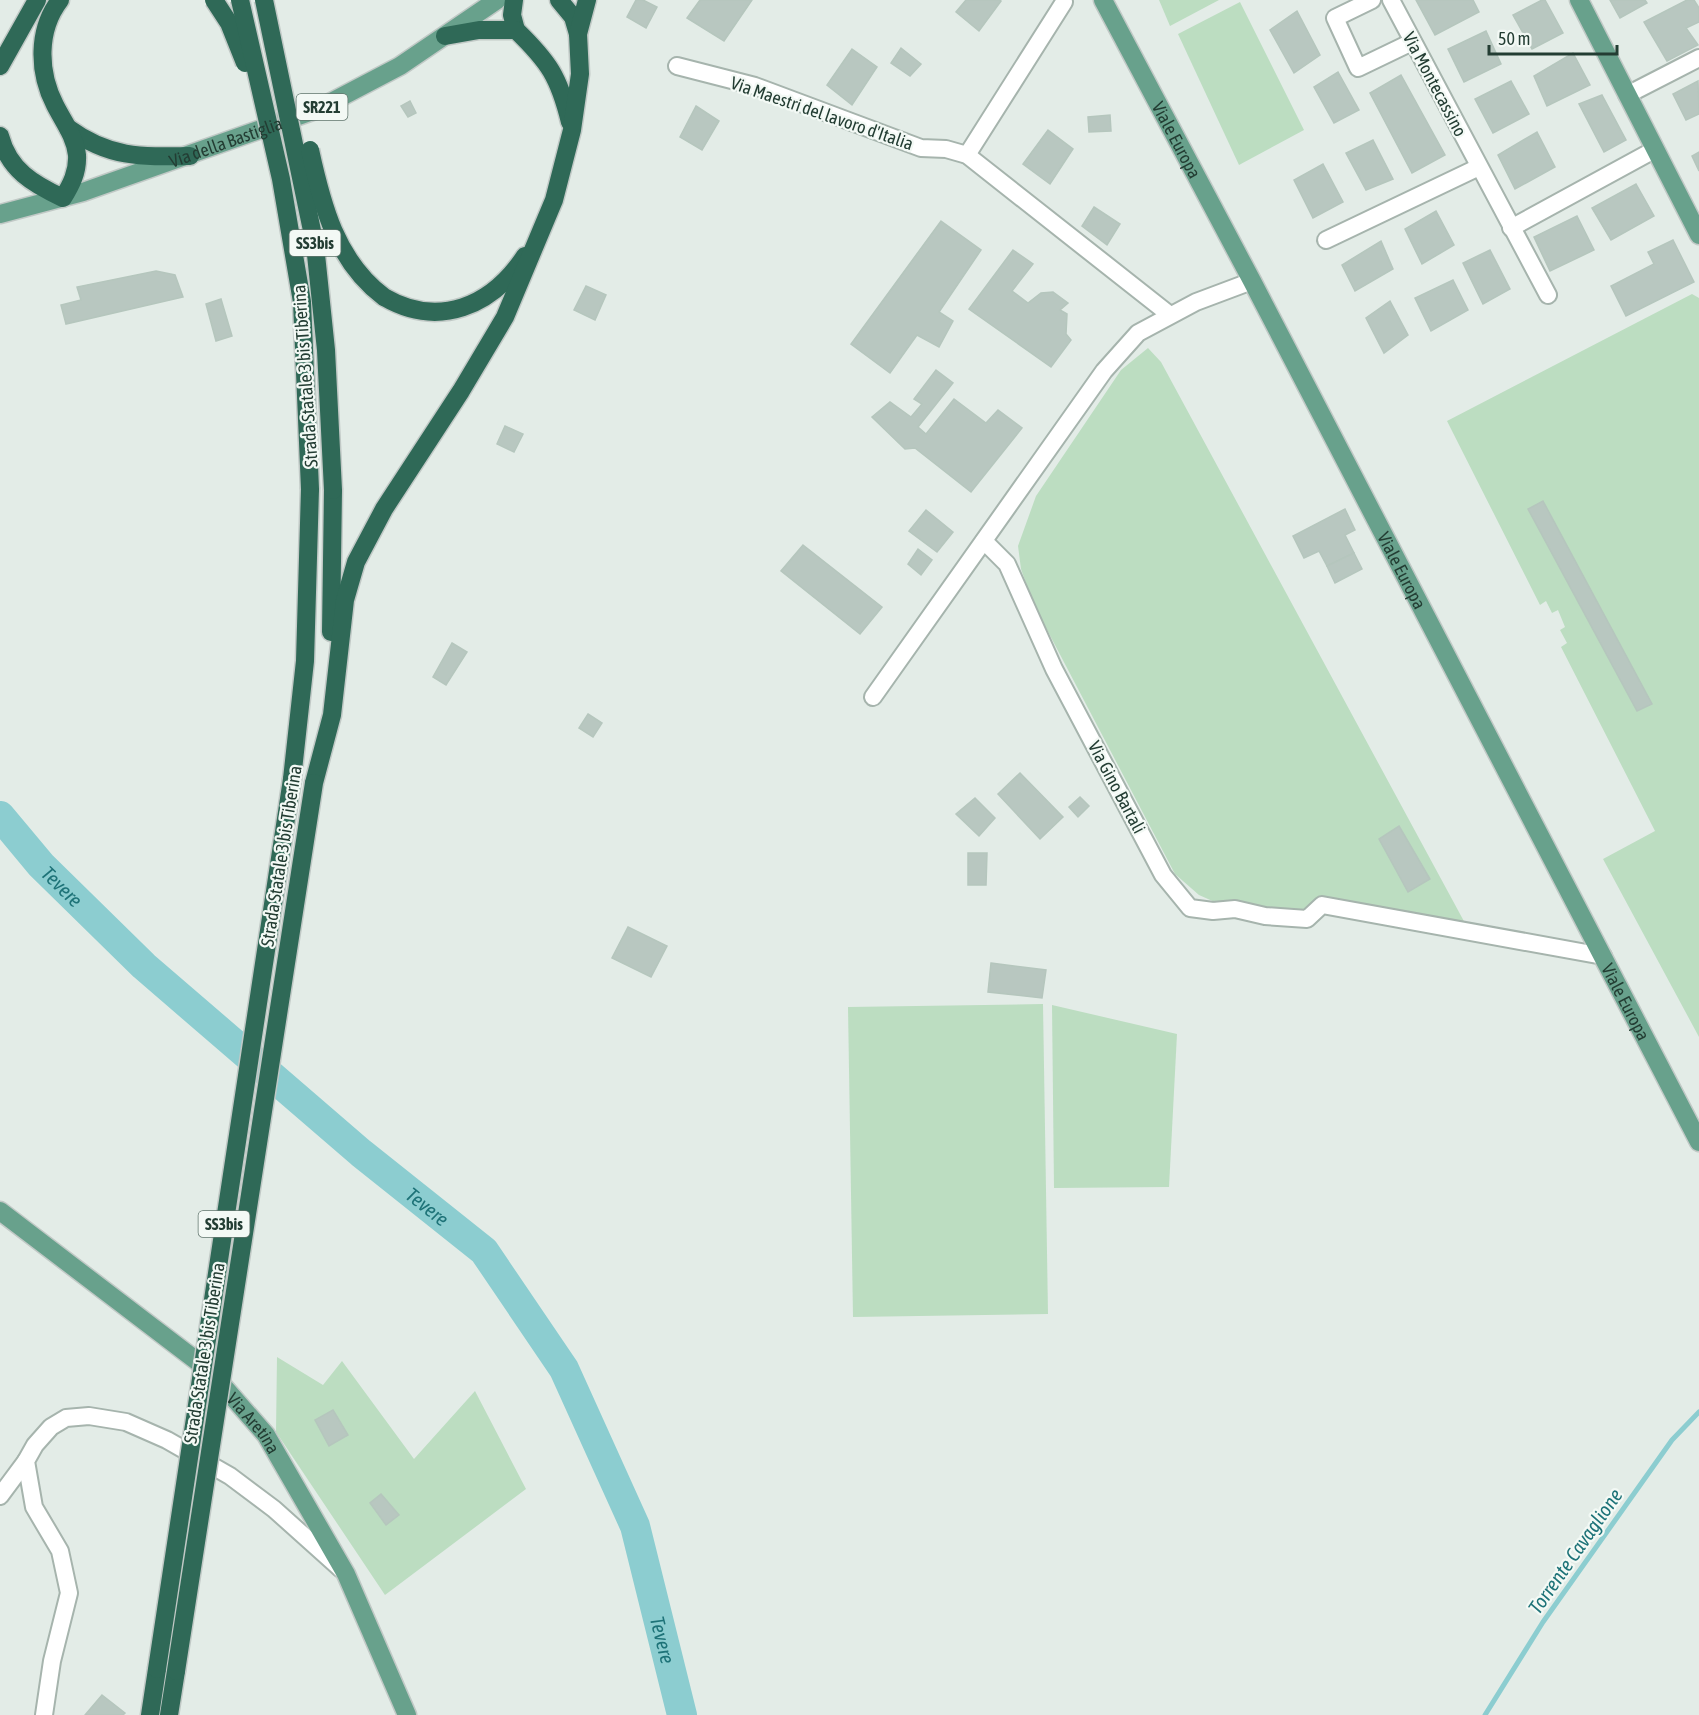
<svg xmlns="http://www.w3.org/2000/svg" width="1699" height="1715" viewBox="0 0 1699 1715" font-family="'Asap Condensed',sans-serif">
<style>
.green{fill:#bcddc1}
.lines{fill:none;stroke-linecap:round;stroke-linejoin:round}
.stream{stroke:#8ccdd0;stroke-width:5}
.river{stroke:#8ccdd0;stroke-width:30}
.building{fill:#b8c7c0;stroke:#b5c6bd;stroke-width:1.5}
.minor-casing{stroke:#a6b4ad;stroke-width:20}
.major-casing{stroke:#c1c9c6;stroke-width:21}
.highway-casing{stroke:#c1c9c6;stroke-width:21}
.minor{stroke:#fff;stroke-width:16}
.major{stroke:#68a18c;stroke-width:18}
.highway{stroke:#2f6957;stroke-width:18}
.highway-bridge-casing{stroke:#c1c9c6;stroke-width:21;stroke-linecap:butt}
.highway-bridge{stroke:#2f6957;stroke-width:18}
.labels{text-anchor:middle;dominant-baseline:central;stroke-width:4.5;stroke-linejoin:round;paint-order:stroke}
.shield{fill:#f3f9f5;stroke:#61756d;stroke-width:1.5}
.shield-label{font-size:16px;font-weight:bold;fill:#233d33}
.street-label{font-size:18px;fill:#233d33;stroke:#f3f9f5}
.water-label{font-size:20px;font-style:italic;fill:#1e7378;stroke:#f3f9f5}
</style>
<rect width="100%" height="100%" fill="#e3ece7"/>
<g class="green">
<path d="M1159 0H1219L1170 26Z"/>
<path d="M1240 2 1304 130 1239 165 1178 34Z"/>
<path d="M1692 294 1699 298V1037L1603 859 1655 831 1561 647 1567 643 1560 630 1565 627 1558 610 1552 613 1546 601 1540 605 1447 421Z"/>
<path d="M1148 348 1161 362 1466 925 1309 911 1262 909 1217 903 1199 895 1175 874 1033 603 1021 569 1018 546 1036 496 1121 370Z"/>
<path d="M1043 1004 1048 1314 853 1317 848 1007Z"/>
<path d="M1052 1005 1177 1034 1169 1187 1054 1188Z"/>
<path d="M277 1357 323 1385 342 1361 414 1459 475 1391 526 1489 385 1595 276 1432Z"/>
</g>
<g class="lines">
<path class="stream" d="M1485 1715 1543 1622 1672 1440 1699 1412"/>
<path class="river" id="s1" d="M0 816 41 865 144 966 361 1153 484 1251 564 1369 635 1526 682 1715"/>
</g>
<g class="building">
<path d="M636 0H643L657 7 646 28 627 17Z"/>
<path d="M700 0H752L724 41 687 18Z"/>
<path d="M966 0H1000L1001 1 979 31 956 12Z"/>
<path d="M1416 0H1473L1479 12 1435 35Z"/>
<path d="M1542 0H1545L1563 33 1532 49 1513 15Z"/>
<path d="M1610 0H1645L1647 3 1620 18Z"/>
<path d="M1687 0H1694L1699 8V22L1686 28 1698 45 1667 61 1644 22Z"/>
<path d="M1297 11 1320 55 1294 73 1270 30Z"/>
<path d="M1486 31 1501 64 1464 82 1448 49Z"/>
<path d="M901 48 921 64 910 76 891 63Z"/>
<path d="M852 49 877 67 852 105 827 85Z"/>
<path d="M1573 53 1590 85 1547 106 1534 76Z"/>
<path d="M1338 72 1359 110 1334 123 1314 87Z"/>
<path d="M1401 75 1445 155 1412 173 1370 93Z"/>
<path d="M1511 81 1529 114 1493 133 1475 99Z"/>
<path d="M1698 81 1699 114 1686 120 1673 94Z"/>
<path d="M1602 95 1626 140 1604 152 1579 104Z"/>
<path d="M410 101 416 113 408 117 401 106Z"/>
<path d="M696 106 719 121 702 150 680 137Z"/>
<path d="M1110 115 1111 131 1089 132 1088 117Z"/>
<path d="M1048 130 1073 149 1050 184 1023 164Z"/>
<path d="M1537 132 1555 167 1515 189 1498 155Z"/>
<path d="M1373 140 1393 179 1366 190 1346 153Z"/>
<path d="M1699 152V171L1692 156Z"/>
<path d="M1323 164 1343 202 1313 218 1294 180Z"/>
<path d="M1636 184 1654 216 1611 240 1592 208Z"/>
<path d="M1094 207 1120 224 1107 245 1082 226Z"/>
<path d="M1436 211 1454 245 1422 264 1405 229Z"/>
<path d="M1577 216 1594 250 1550 271 1534 237Z"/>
<path d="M941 221 981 250 939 312 953 321 939 347 917 335 890 373 851 344Z"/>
<path d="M1673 240 1694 282 1626 316 1611 286 1654 264 1648 252Z"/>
<path d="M1381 241 1393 269 1355 291 1342 265Z"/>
<path d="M1013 250 1033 264 1012 291 1028 303 1041 293 1053 292 1068 303 1060 310 1067 314 1066 334 1071 340 1051 367 969 309Z"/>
<path d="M1490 250 1510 289 1483 304 1463 263Z"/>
<path d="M156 271 175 275 183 297 66 324 61 305 81 300 77 287Z"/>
<path d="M1453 280 1468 310 1431 331 1415 298Z"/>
<path d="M586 286 606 295 595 320 574 310Z"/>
<path d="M221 299 232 336 216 341 206 304Z"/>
<path d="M1390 301 1408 335 1384 353 1366 318Z"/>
<path d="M936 370 953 383 918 427 926 434 954 399 986 423 998 410 1022 428 971 492 915 448 905 449 872 417 890 402 911 417 922 404 914 399Z"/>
<path d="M505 426 523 434 514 452 497 444Z"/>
<path d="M1543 501 1652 704 1637 711 1528 509Z"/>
<path d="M1345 509 1355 530 1345 535 1354 553 1327 566 1319 551 1304 558 1293 536Z"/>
<path d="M926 510 953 532 937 552 909 531Z"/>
<path d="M803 545 882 607 860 634 781 571Z"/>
<path d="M918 549 932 560 921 575 908 564Z"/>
<path d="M1354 553 1362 569 1335 583 1327 566Z"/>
<path d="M452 643 467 652 446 685 433 677Z"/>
<path d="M588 714 602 723 593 737 579 728Z"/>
<path d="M1020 773 1063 817 1040 839 998 794Z"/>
<path d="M1080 797 1089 806 1078 817 1069 807Z"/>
<path d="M975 798 995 818 979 836 956 814Z"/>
<path d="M1399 826 1430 879 1408 892 1379 839Z"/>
<path d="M968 853H987L986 885H968Z"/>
<path d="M628 927 667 946 651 977 612 958Z"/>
<path d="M991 963 1046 970 1042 998 988 992Z"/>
<path d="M333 1410 348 1435 329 1446 315 1420Z"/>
<path d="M381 1494 399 1515 386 1525 370 1503Z"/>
<path d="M102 1695 125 1713 123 1715H85Z"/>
</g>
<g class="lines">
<defs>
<g id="minor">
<path d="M1372 0 1335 18 1358 68 1412 42"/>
<path d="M1391 0 1548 295"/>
<path d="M677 66 755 86 921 148 946 149 967 155 1170 315"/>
<path d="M1627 95 1699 58"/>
<path d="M967 155 1064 2"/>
<path d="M1511 228 1654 150"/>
<path d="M1326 240 1479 167"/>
<path d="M984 541 1007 564 1054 669 1163 875 1190 908 1213 911 1235 909 1265 916 1307 919 1322 905 1603 956"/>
<path d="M873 697 1104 371 1138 333 1196 302 1252 281"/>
<path d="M0 1496 26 1461"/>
<path d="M44 1715 52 1661 69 1593 60 1551 34 1507 26 1461 35 1445 51 1427 66 1418 89 1416 126 1422 167 1440 230 1476 274 1509 341 1569"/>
</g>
<g id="major">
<path id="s2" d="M1103 0 1252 281 1699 1142"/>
<path d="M1579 0 1699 235"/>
<path id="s3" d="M0 214 83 192 318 109 400 66 497 0"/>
<path id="s4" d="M0 1211 210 1371 266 1435 346 1574 407 1715"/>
</g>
<g id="highway">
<path d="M514 0 512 15 516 30"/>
<path d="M559 0 573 17 578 34"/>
<path d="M445 36 479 30H516C549 62 559 77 570 122"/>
<path d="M0 66 37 0"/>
<path d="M68 128C109 158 141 157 190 156"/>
<path d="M0 136C9 170 33 184 63 198 71 185 78 172 77 155 75 136 63 121 55 105 38 72 37 30 60 0"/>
<path d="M384 297C439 329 492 306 525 256"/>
<path d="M331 632 333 490"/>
<path d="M292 779 305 661 310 489"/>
<path d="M314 783 332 715 345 600 356 562 384 509 461 391 505 317 554 200 572 130 580 74 578 34 587 0"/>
<path d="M150 1715 157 1669"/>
<path d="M169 1715 176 1671"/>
</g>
</defs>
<use href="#minor" class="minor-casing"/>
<use href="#major" class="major-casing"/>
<use href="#highway" class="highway-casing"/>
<use href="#minor" class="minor"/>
<use href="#major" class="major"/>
<use href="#highway" class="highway"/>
<defs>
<g id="highway-bridge">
<path d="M214 0 229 23 245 63"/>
<path d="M240 0 281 179 302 302 310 489"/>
<path d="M264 0 315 245 326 350 333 490"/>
<path d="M310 150C322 205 336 261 384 297"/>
<path d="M157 1669 292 779"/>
<path d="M176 1671 314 783"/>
</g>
</defs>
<use href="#highway-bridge" class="highway-bridge-casing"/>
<use href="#highway-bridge" class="highway-bridge"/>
</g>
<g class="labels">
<g class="shield">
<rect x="296.5" y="94" width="51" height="26" rx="4.5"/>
<rect x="289.5" y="230" width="51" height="26" rx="4.5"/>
<rect x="198.5" y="1211" width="51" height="26" rx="4.5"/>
</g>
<g class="shield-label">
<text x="322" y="107">SR221</text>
<text x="315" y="243">SS3bis</text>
<text x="224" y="1224">SS3bis</text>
</g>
<g class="street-label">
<text transform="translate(1435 84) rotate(62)">Via Montecassino</text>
<text transform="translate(822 113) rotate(19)">Via Maestri del lavoro d'Italia</text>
<text stroke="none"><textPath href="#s2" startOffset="158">Viale Europa</textPath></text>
<text stroke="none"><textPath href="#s3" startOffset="237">Via della Bastiglia</textPath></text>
<text transform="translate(305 376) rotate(-94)">Strada Statale 3 bis Tiberina</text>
<text stroke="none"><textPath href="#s2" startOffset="644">Viale Europa</textPath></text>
<text transform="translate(1117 787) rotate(62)">Via Gino Bartali</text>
<text transform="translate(281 856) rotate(-81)">Strada Statale 3 bis Tiberina</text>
<text stroke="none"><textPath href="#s2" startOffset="1130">Viale Europa</textPath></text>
<text transform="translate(204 1353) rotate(-81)">Strada Statale 3 bis Tiberina</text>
<text stroke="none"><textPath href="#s4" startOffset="332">Via Aretina</textPath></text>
</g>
<g class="water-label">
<text stroke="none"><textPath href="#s1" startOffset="94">Tevere</textPath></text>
<text stroke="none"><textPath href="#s1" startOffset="580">Tevere</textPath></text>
<text transform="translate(1575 1551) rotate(-55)">Torrente Cavaglione</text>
<text stroke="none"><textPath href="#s1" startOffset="1084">Tevere</textPath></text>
</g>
</g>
<path d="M1489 45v9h128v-9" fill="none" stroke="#233d33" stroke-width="3"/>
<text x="1498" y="45" font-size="18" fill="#233d33" stroke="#f3f9f5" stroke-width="4.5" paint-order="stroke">50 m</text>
</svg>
